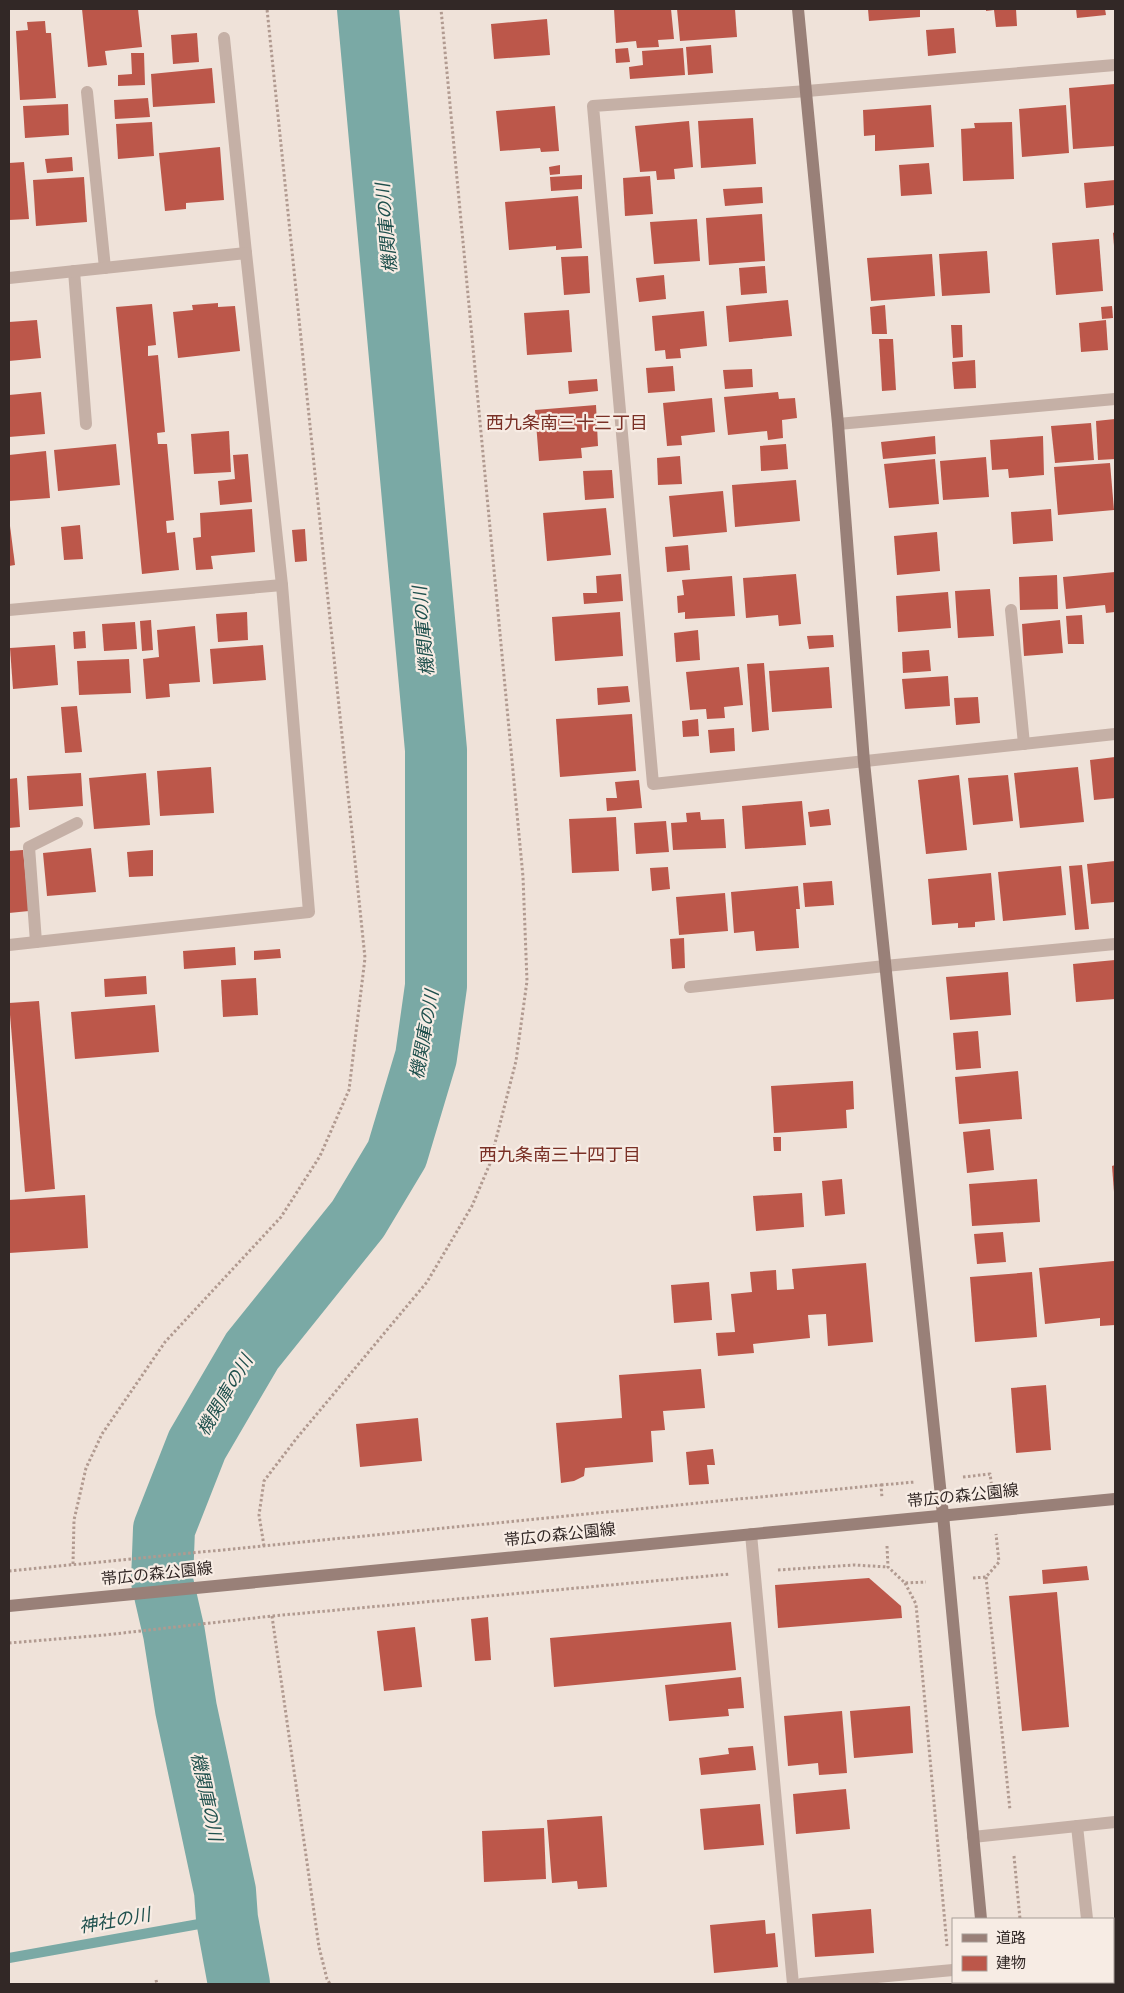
<svg xmlns="http://www.w3.org/2000/svg" width="1124" height="1993" viewBox="0 0 1124 1993" font-family="Overpass,'Noto Sans JP',sans-serif">
<style>
.lines{fill:none;stroke-linecap:round;stroke-linejoin:round}
.stream{stroke:#7aa9a5;stroke-width:10}
.river{stroke:#7aa9a5;stroke-width:62}
.building{fill:#bc574a}
.path{stroke:#b19a90;stroke-width:3;stroke-dasharray:2.5 2.5;stroke-linecap:butt}
.lane{stroke:#c5b0a6;stroke-width:12}
.street{stroke:#c5b0a6;stroke-width:12}
.secondary{stroke:#998078;stroke-width:12}
.labels{text-anchor:middle;dominant-baseline:central;stroke-width:4.5;stroke-linejoin:round;paint-order:stroke}
.street-label{font-size:16px;fill:#322826;stroke:#f7ece4}
.water-label{font-size:18px;font-style:italic;fill:#1f504d;stroke:#f7ece4}
.neighbourhood-label{font-size:18px;fill:#7a3026;stroke:#f7ece4}
</style>
<rect width="100%" height="100%" fill="#efe2d9"/>
<g class="lines">
<path class="stream" d="M9 1958 227 1919"/>
<path class="river" d="M239 1984 227 1919 225 1891 186 1709 174 1633 162 1581 164 1529 197 1445 252 1351 358 1219 397 1154 426 1057 436 986V750L368 9"/>
</g>
<g class="building">
<path d="M82 9H138L142 47 105 51 107 65 88 67Z"/>
<path d="M614 9H671L674 39 658 40 659 47 637 48 636 41 616 43Z"/>
<path d="M677 9H735L737 37 680 41Z"/>
<path d="M868 9H920V17L869 21Z"/>
<path d="M986 9H1016L1017 26 996 27 994 10 986 11Z"/>
<path d="M1076 9H1105L1106 15 1077 18Z"/>
<path d="M547 19 550 55 494 59 491 24Z"/>
<path d="M45 21 46 33H51L56 98 20 100 16 31 28 30 27 22Z"/>
<path d="M954 28 956 53 928 56 926 30Z"/>
<path d="M197 33 199 62 173 64 171 35Z"/>
<path d="M711 45 713 73 688 75 686 47Z"/>
<path d="M628 48 630 62 616 63 615 49Z"/>
<path d="M683 48 685 75 630 79 629 67 643 65 642 51Z"/>
<path d="M131 53H144L145 85 118 86V75L132 74Z"/>
<path d="M212 68 215 103 153 107 151 74Z"/>
<path d="M1115 84V146L1073 149 1069 88Z"/>
<path d="M148 98 150 117 115 119 114 100Z"/>
<path d="M68 104 69 135 25 138 23 106Z"/>
<path d="M931 105 934 147 875 151V135L864 136 863 110Z"/>
<path d="M1066 105 1069 153 1022 157 1019 109Z"/>
<path d="M555 106 559 151 541 152 540 148 500 151 496 111Z"/>
<path d="M753 118 756 164 701 168 698 121Z"/>
<path d="M689 121 693 167 674 169 675 179 657 180 656 171 640 172 635 126Z"/>
<path d="M152 122 154 156 118 159 116 124Z"/>
<path d="M1012 122 1014 179 963 181 961 129 975 128 974 123Z"/>
<path d="M220 147 224 200 186 203V209L165 211 159 153Z"/>
<path d="M72 157 73 171 47 173 45 159Z"/>
<path d="M24 162 29 219 9 220V163Z"/>
<path d="M929 163 932 194 901 196 899 165Z"/>
<path d="M560 165V174L550 175 549 167Z"/>
<path d="M582 175V189L551 191 550 177Z"/>
<path d="M650 176 653 214 625 216 623 178Z"/>
<path d="M84 177 87 222 36 226 33 180Z"/>
<path d="M1115 180V205L1086 208 1084 183Z"/>
<path d="M762 187 763 203 725 206 723 189Z"/>
<path d="M578 196 582 248 556 250V246L509 250 505 202Z"/>
<path d="M762 214 765 261 709 265 706 218Z"/>
<path d="M697 219 700 261 654 264 650 222Z"/>
<path d="M1115 232V246H1114L1113 233Z"/>
<path d="M1099 239 1103 291 1056 295 1052 243Z"/>
<path d="M987 251 990 293 942 296 939 254Z"/>
<path d="M932 254 935 296 871 301 867 258Z"/>
<path d="M588 256 590 293 564 295 561 257Z"/>
<path d="M765 266 767 293 741 295 739 268Z"/>
<path d="M664 275 666 299 639 302 636 278Z"/>
<path d="M788 300 792 336 729 342 726 306Z"/>
<path d="M218 303V307L235 306 240 351 178 358 173 312 193 310 192 305Z"/>
<path d="M152 304 156 345 148 346V356L158 355 165 432 157 433 158 444H167L174 520 166 521 167 533 175 532 179 570 142 574 116 307Z"/>
<path d="M885 305 887 334H872L870 307Z"/>
<path d="M1112 306 1113 318 1102 319 1101 307Z"/>
<path d="M569 310 572 352 527 355 524 313Z"/>
<path d="M704 311 707 346 680 349 681 358 666 359 665 350 655 351 652 316Z"/>
<path d="M37 320 41 358 9 361V322Z"/>
<path d="M1106 320 1108 350 1081 352 1079 323Z"/>
<path d="M951 325H962L963 357 953 358Z"/>
<path d="M879 339H893L896 390 882 391Z"/>
<path d="M975 360 976 388 954 389 952 362Z"/>
<path d="M673 366 675 391 648 393 646 368Z"/>
<path d="M752 369 753 387 725 389 723 370Z"/>
<path d="M597 379 598 391 569 394 568 381Z"/>
<path d="M41 392 45 434 9 437V395Z"/>
<path d="M778 392 779 399 795 398 797 418 782 420 783 438 768 440 767 431 728 435 724 397Z"/>
<path d="M712 398 715 432 681 436 682 445 667 446 663 403Z"/>
<path d="M596 405 598 446 581 448 582 458 539 461 535 410Z"/>
<path d="M1115 419V459L1098 460 1096 421Z"/>
<path d="M1091 423 1094 460 1055 463 1051 426Z"/>
<path d="M229 431 231 472 194 474 191 434Z"/>
<path d="M935 436 936 454 883 459 881 442Z"/>
<path d="M1043 436 1044 475 1009 478 1008 469 992 470 990 440Z"/>
<path d="M116 444 120 485 58 491 54 450Z"/>
<path d="M786 444 788 469 761 471 760 446Z"/>
<path d="M46 451 50 498 9 501V455Z"/>
<path d="M248 454 252 502 220 505 218 481 235 479 233 455Z"/>
<path d="M680 456 682 484 658 485 657 458Z"/>
<path d="M986 457 989 497 943 500 940 461Z"/>
<path d="M935 459 939 504 889 508 884 464Z"/>
<path d="M1110 463 1114 510 1058 515 1054 467Z"/>
<path d="M612 470 614 498 585 500 583 471Z"/>
<path d="M796 480 800 521 735 527 732 485Z"/>
<path d="M723 491 727 532 673 537 669 496Z"/>
<path d="M606 508 611 555 547 561 543 513Z"/>
<path d="M252 509 255 552 211 556 213 569 196 570 193 538 201 537 200 513Z"/>
<path d="M1051 509 1053 541 1013 544 1011 512Z"/>
<path d="M9 518 15 565 9 566Z"/>
<path d="M80 525 83 559 64 560 61 527Z"/>
<path d="M305 529 307 561 295 562 292 530Z"/>
<path d="M937 532 940 571 897 575 894 536Z"/>
<path d="M688 545 690 570 667 572 665 547Z"/>
<path d="M1115 572V612L1106 613 1105 605 1066 609 1063 577Z"/>
<path d="M621 574 623 601 584 604 583 593H597L596 576Z"/>
<path d="M796 574 801 624 779 626 778 615 746 618 743 578Z"/>
<path d="M1057 575 1058 609 1020 610 1019 577Z"/>
<path d="M732 576 735 616 685 619V612L678 613 677 596 684 595 682 580Z"/>
<path d="M990 589 994 636 958 638 955 591Z"/>
<path d="M948 592 951 628 898 632 896 596Z"/>
<path d="M247 612 248 640 218 642 216 614Z"/>
<path d="M620 612 623 656 555 661 552 617Z"/>
<path d="M1082 615 1084 644H1068L1066 616Z"/>
<path d="M151 620 153 650 142 651 140 621Z"/>
<path d="M1060 620 1063 653 1024 656 1022 624Z"/>
<path d="M135 622 137 649 104 651 102 624Z"/>
<path d="M195 626 200 682 169 684 170 697 146 699 143 659 159 657 157 630Z"/>
<path d="M698 630 700 660 676 662 674 633Z"/>
<path d="M85 631 86 648 74 649 73 632Z"/>
<path d="M833 635 834 647 809 649 807 636Z"/>
<path d="M55 645 58 685 13 689 10 648Z"/>
<path d="M263 645 266 680 213 684 210 649Z"/>
<path d="M929 650 931 671 903 673 902 652Z"/>
<path d="M129 659 131 693 79 695 77 661Z"/>
<path d="M764 663 769 730 752 732 747 664Z"/>
<path d="M739 667 743 705 724 707 725 718 707 719 706 709 690 710 686 672Z"/>
<path d="M829 667 832 708 772 712 769 671Z"/>
<path d="M948 676 950 706 905 709 902 679Z"/>
<path d="M628 686 630 702 598 705 597 688Z"/>
<path d="M978 697 980 723 956 725 954 698Z"/>
<path d="M77 706 82 752 65 753 61 707Z"/>
<path d="M632 714 636 771 560 777 556 719Z"/>
<path d="M698 719 699 736 683 737 682 721Z"/>
<path d="M734 728 735 751 710 753 708 730Z"/>
<path d="M1115 757V798L1094 800 1090 760Z"/>
<path d="M211 767 214 813 160 816 157 771Z"/>
<path d="M1078 767 1084 822 1020 828 1014 773Z"/>
<path d="M81 773 83 806 29 810 27 776Z"/>
<path d="M146 773 150 825 94 829 89 778Z"/>
<path d="M959 775 967 850 926 854 918 780Z"/>
<path d="M1008 775 1013 821 973 825 968 778Z"/>
<path d="M17 778 20 827 9 828V779Z"/>
<path d="M639 780 642 808 607 811 606 798H617L615 782Z"/>
<path d="M802 801 806 845 745 849 742 806Z"/>
<path d="M829 809 831 825 810 827 808 812Z"/>
<path d="M700 812 701 820 724 819 726 848 673 850 671 823 687 822 686 813Z"/>
<path d="M616 817 619 871 572 873 569 819Z"/>
<path d="M666 821 669 852 636 854 634 823Z"/>
<path d="M91 848 96 892 47 896 43 853Z"/>
<path d="M23 850 29 911 9 913V851Z"/>
<path d="M153 850V876L129 877 127 852Z"/>
<path d="M1115 861V902L1091 904 1087 864Z"/>
<path d="M1082 865 1089 929 1075 930 1069 866Z"/>
<path d="M1061 866 1066 915 1003 921 998 872Z"/>
<path d="M668 867 670 889 652 891 650 868Z"/>
<path d="M991 873 995 920 975 922V927L958 928V923L932 925 928 879Z"/>
<path d="M832 881 834 905 805 907 803 883Z"/>
<path d="M798 886 800 909H796L799 948 756 951 754 931 734 933 731 892Z"/>
<path d="M725 893 728 931 679 935 676 897Z"/>
<path d="M684 938 685 968 672 969 670 939Z"/>
<path d="M235 947 236 965 184 969 183 951Z"/>
<path d="M280 949 281 958 254 960V951Z"/>
<path d="M1115 960V999L1076 1002 1073 964Z"/>
<path d="M1008 972 1011 1015 950 1020 946 977Z"/>
<path d="M146 976 147 994 105 997 104 979Z"/>
<path d="M256 978 258 1015 223 1017 221 980Z"/>
<path d="M39 1001 55 1189 25 1192 9 1003Z"/>
<path d="M155 1005 159 1052 75 1059 71 1012Z"/>
<path d="M978 1031 981 1068 956 1070 953 1033Z"/>
<path d="M1018 1071 1022 1119 959 1124 955 1077Z"/>
<path d="M853 1081 854 1109 846 1110 847 1128 774 1133 771 1086Z"/>
<path d="M990 1129 994 1170 967 1173 963 1132Z"/>
<path d="M773 1137H781V1151H774Z"/>
<path d="M1115 1165V1192H1114L1112 1166Z"/>
<path d="M842 1179 845 1214 825 1216 822 1181Z"/>
<path d="M1037 1179 1040 1222 972 1226 969 1184Z"/>
<path d="M802 1193 804 1227 756 1231 753 1196Z"/>
<path d="M85 1195 88 1248 9 1253V1200Z"/>
<path d="M1003 1232 1006 1262 977 1264 974 1234Z"/>
<path d="M1114 1261 1115 1325 1100 1326V1318L1045 1324 1039 1268Z"/>
<path d="M866 1263 873 1342 828 1346 826 1314 808 1315 810 1338 753 1344 754 1353 718 1356 716 1333 735 1332 731 1294 752 1292 750 1272 776 1270 777 1290 794 1289 792 1269Z"/>
<path d="M1032 1272 1037 1337 975 1342 970 1277Z"/>
<path d="M709 1282 712 1320 674 1323 671 1285Z"/>
<path d="M701 1369 705 1408 663 1411 665 1430 651 1431 653 1462 585 1468 584 1476 574 1481 561 1483 556 1423 622 1418 619 1375Z"/>
<path d="M1046 1385 1051 1450 1016 1453 1011 1388Z"/>
<path d="M418 1418 422 1461 360 1467 356 1424Z"/>
<path d="M713 1449 715 1465H707L709 1484 689 1485 686 1452Z"/>
<path d="M1087 1566 1089 1580 1043 1584 1042 1570Z"/>
<path d="M869 1578 901 1606 902 1618 778 1628 775 1585Z"/>
<path d="M1057 1592 1069 1727 1022 1731 1009 1596Z"/>
<path d="M488 1617 491 1660 475 1661 471 1619Z"/>
<path d="M731 1622 736 1670 554 1687 550 1638Z"/>
<path d="M415 1627 422 1687 384 1691 377 1631Z"/>
<path d="M741 1677 744 1708 728 1709 729 1716 669 1721 665 1685Z"/>
<path d="M910 1706 913 1753 854 1758 850 1711Z"/>
<path d="M842 1711 847 1773 819 1775 818 1763 788 1766 784 1716Z"/>
<path d="M753 1746 756 1770 701 1775 699 1758 729 1754 728 1748Z"/>
<path d="M846 1789 850 1829 796 1834 793 1794Z"/>
<path d="M760 1804 764 1845 704 1850 700 1809Z"/>
<path d="M602 1816 607 1887 578 1889 577 1881 552 1883 547 1820Z"/>
<path d="M544 1828 546 1879 484 1882 482 1831Z"/>
<path d="M871 1909 874 1953 815 1957 812 1914Z"/>
<path d="M765 1920 766 1934 775 1933 778 1967 714 1973 710 1925Z"/>
</g>
<g class="lines">
<g class="path">
<path d="M963 1477 990 1474 992 1488"/>
<path d="M881 1485 915 1482"/>
<path d="M264 1546 259 1515 264 1481 296 1439 427 1282 472 1206 494 1154V1147L516 1061 527 981 523 877 441 9"/>
<path d="M887 1546 888 1567 905 1583 926 1582"/>
<path d="M73 1564 74 1520 86 1468 102 1434 165 1342 281 1217 320 1156 349 1090 365 958 267 9"/>
<path d="M778 1570 854 1565 888 1567"/>
<path d="M9 1571 881 1485 882 1498"/>
<path d="M986 1577 1010 1810"/>
<path d="M973 1578 986 1577 999 1562 996 1534"/>
<path d="M905 1583 916 1604 947 1946"/>
<path d="M272 1616 319 1947 327 1979 330 1984"/>
<path d="M9 1643 105 1635 272 1616 730 1574"/>
<path d="M1014 1856 1020 1919"/>
<path d="M156 1980 157 1984"/>
<path d="M1026 1982V1984"/>
</g>
<g class="lane">
<path d="M224 38 246 253"/>
<path d="M87 92 105 268"/>
<path d="M74 271 86 424"/>
<path d="M1011 610 1024 744"/>
<path d="M36 942 29 847 77 823"/>
<path d="M690 987 885 966"/>
<path d="M751 1534 793 1984"/>
<path d="M1077 1826 1087 1919"/>
<path d="M973 1837 1115 1822"/>
<path d="M1113 1975H1115"/>
<path d="M801 1984 953 1970"/>
</g>
<g class="street">
<path d="M1115 65 807 91 593 106 653 784 1115 734"/>
<path d="M9 278 246 253 282 585 309 912 9 945"/>
<path d="M838 424 1115 399"/>
<path d="M9 610 282 585"/>
<path d="M885 966 1115 944"/>
</g>
<g class="secondary">
<path d="M798 9 838 424 864 762 943 1515 981 1919"/>
<path d="M9 1606 1115 1499"/>
<path d="M987 1982 988 1984"/>
</g>
</g>
<g class="labels">
<g class="street-label">
<text transform="translate(963 1497) rotate(-6)">帯広の森公園線</text>
<text transform="translate(560 1536) rotate(-6)">帯広の森公園線</text>
<text transform="translate(157 1575) rotate(-6)">帯広の森公園線</text>
</g>
<g class="water-label">
<text transform="translate(388 228) rotate(-95)">機関庫の川</text>
<text transform="translate(425 631) rotate(-95)">機関庫の川</text>
<text transform="translate(426 1035) rotate(-80)">機関庫の川</text>
<text transform="translate(226 1396) rotate(-59)">機関庫の川</text>
<text transform="translate(205 1797) rotate(78)">機関庫の川</text>
<text transform="translate(115 1922) rotate(-10)">神社の川</text>
</g>
<g class="neighbourhood-label">
<text x="567" y="424">西九条南三十三丁目</text>
<text x="560" y="1156">西九条南三十四丁目</text>
</g>
</g>
<rect width="1124" height="1993" fill="none" stroke="#322826" stroke-width="20"/>
<rect x="952" y="1918" width="162" height="65" fill="#f7ece4" stroke="#a89e98"/>
<rect x="962" y="1934" width="25" height="8" fill="#998078" stroke="#a89e98"/>
<text x="996" y="1943" font-size="15" fill="#322826">道路</text>
<rect x="962" y="1956" width="25" height="15" fill="#bc574a" stroke="#a89e98"/>
<text x="996" y="1968" font-size="15" fill="#322826">建物</text>
</svg>
